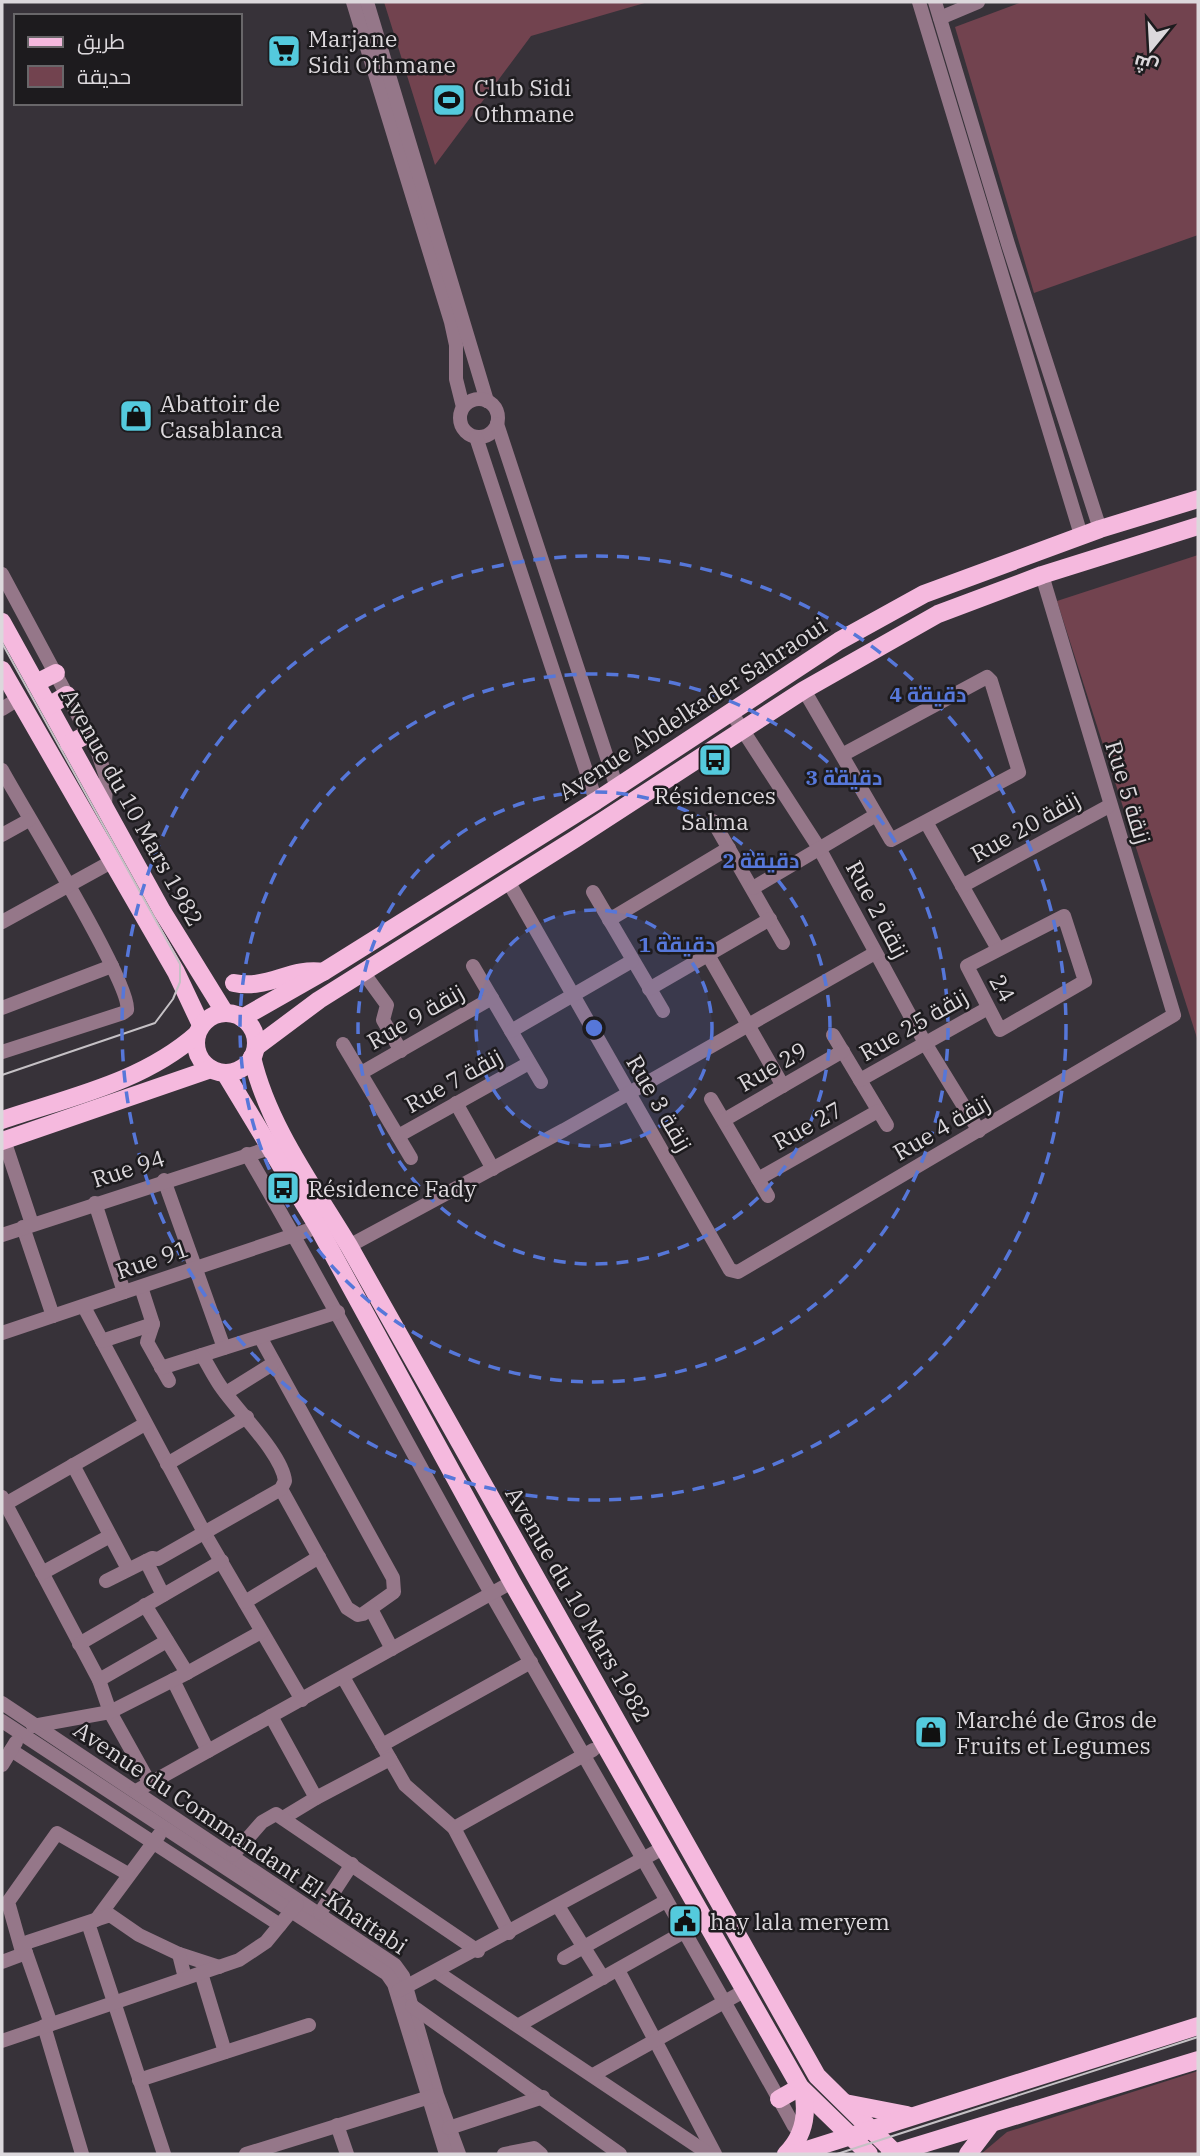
<svg xmlns="http://www.w3.org/2000/svg" width="1200" height="2156" viewBox="0 0 1200 2156" font-family="'IBM Plex Serif',Cairo,serif">
<style>
.green{fill:#72434f}
.lines{fill:none;stroke-linecap:round;stroke-linejoin:round}
.minor{stroke:#957789;stroke-width:14}
.major{stroke:#f5b9de;stroke-width:18}
.tram{stroke:#c5c1c5;stroke-width:2}
.ring{fill:none;stroke:#5677d9;stroke-width:3.5;stroke-dasharray:12 9}
.labels{text-anchor:middle;dominant-baseline:central;stroke-width:5;stroke-linejoin:round;paint-order:stroke}
.poi-label{font-size:23px;fill:#dcd8dc;stroke:#1d1b1e;text-anchor:start}
.street-label{font-size:23px;fill:#dcd8dc;stroke:#1d1b1e}
.centre{fill:#5677d9;stroke:#1d1b1e;stroke-width:3.5}
.ring-label{font-size:21px;text-anchor:middle;font-weight:bold;fill:#5677d9;stroke:#1d1b1e;stroke-width:5;stroke-linejoin:round;paint-order:stroke}
</style>
<rect width="100%" height="100%" fill="#373239"/>
<g class="green">
<path d="M384 2H648L531 36 435 165Z"/>
<path d="M1022 2H1198V235L1034 293 955 27Z"/>
<path d="M1198 555V1041L1057 601Z"/>
<path d="M1198 2071V2154H981L1007 2132Z"/>
</g>
<g class="lines">
<g class="minor">
<path d="M353 2 451 322 456 345V379L463 407"/>
<path d="M367 2 487 401"/>
<path d="M919 2 1081 535"/>
<path d="M935 2 1008 244 1100 529"/>
<path d="M940 18 978 2"/>
<circle cx="479" cy="418" r="19"/>
<path d="M497 424 617 788"/>
<path d="M476 437 596 801"/>
<path d="M2 574 98 753 106 777 105 808"/>
<path d="M804 690 891 840 1019 772 991 681 987 677 842 755"/>
<path d="M2 709 18 699"/>
<path d="M731 712 819 848 925 1043 979 1131"/>
<path d="M2 770C20 804 133 986 127 1010L123 1013 2 1052"/>
<path d="M713 821 783 943"/>
<path d="M926 822 998 949"/>
<path d="M2 835 29 820"/>
<path d="M508 881 730 1270 738 1272 1174 1015 1042 575"/>
<path d="M962 886 1109 806"/>
<path d="M753 888 876 815"/>
<path d="M593 892 663 1011"/>
<path d="M1064 916 1085 981 1000 1030 967 966Z"/>
<path d="M609 920 729 848"/>
<path d="M2 922 111 862"/>
<path d="M708 955 783 1086"/>
<path d="M473 966 541 1082"/>
<path d="M363 972 387 1005 383 1020 401 1051"/>
<path d="M649 989 770 919"/>
<path d="M2 1008 112 966"/>
<path d="M511 1031 632 961"/>
<path d="M833 1035 887 1125"/>
<path d="M343 1044 411 1158"/>
<path d="M361 1073 492 998"/>
<path d="M860 1080 988 1008"/>
<path d="M711 1099 768 1196"/>
<path d="M456 1103 493 1169"/>
<path d="M724 1120 843 1051"/>
<path d="M398 1136 529 1063"/>
<path d="M4 1140 32 1224"/>
<path d="M247 1154C332 1300 409 1449 492 1595 593 1772 695 1948 794 2126"/>
<path d="M758 1179 878 1111"/>
<path d="M164 1180 224 1348"/>
<path d="M95 1203 124 1292"/>
<path d="M23 1227 53 1316"/>
<path d="M2 1235 270 1148"/>
<path d="M349 1246 564 1130 875 953"/>
<path d="M141 1287 153 1324 147 1342 169 1381"/>
<path d="M84 1307 205 1534 302 1700"/>
<path d="M2 1333 318 1227"/>
<path d="M260 1337 393 1578 394 1592 363 1614 358 1615 347 1608 281 1489"/>
<path d="M102 1341 153 1324"/>
<path d="M161 1368 338 1312"/>
<path d="M226 1393 274 1363"/>
<path d="M167 1464 247 1417"/>
<path d="M73 1465 128 1569"/>
<path d="M2 1497 99 1680 110 1712 149 1782"/>
<path d="M2 1506 145 1424"/>
<path d="M146 1561 163 1595"/>
<path d="M42 1573 110 1536"/>
<path d="M106 1581 152 1558 158 1559 281 1489 285 1481C282 1453 235 1409 219 1384 213 1375 208 1365 202 1355"/>
<path d="M245 1602 319 1557"/>
<path d="M371 1609 392 1649"/>
<path d="M79 1644 222 1561"/>
<path d="M187 1673 261 1632"/>
<path d="M343 1677 405 1785 454 1828 509 1933"/>
<path d="M99 1680 167 1641"/>
<path d="M173 1680 208 1751"/>
<path d="M2 1703 395 1965 403 1976 437 2095 459 2154"/>
<path d="M271 1716 316 1798 283 1818"/>
<path d="M2 1721 387 1974 394 1984 446 2154"/>
<path d="M33 1726 110 1712 187 1673 145 1605"/>
<path d="M382 1745 531 1662"/>
<path d="M11 1750 280 1925"/>
<path d="M2 1765 16 1742"/>
<path d="M136 1791 512 1582"/>
<path d="M316 1798 390 1759"/>
<path d="M454 1828 593 1750"/>
<path d="M233 1855 262 1822 276 1814 478 1951"/>
<path d="M558 1906 603 1978"/>
<path d="M320 1913 352 1864"/>
<path d="M96 1920 159 1835"/>
<path d="M88 1923 164 2154"/>
<path d="M179 1954 219 1967"/>
<path d="M23 1955 8 1902 57 1833 128 1874"/>
<path d="M564 1958 666 1901"/>
<path d="M2 1962 26 1953"/>
<path d="M618 1970 715 2154"/>
<path d="M437 1972 709 2154"/>
<path d="M201 1973 225 2052"/>
<path d="M398 1991 663 1848"/>
<path d="M412 2006 620 2154"/>
<path d="M51 2024 24 1947 28 1942 110 1915 139 1935 179 1954 185 1978"/>
<path d="M519 2025 684 1932"/>
<path d="M44 2026 82 2154"/>
<path d="M2 2041 239 1960 266 1942 297 1904"/>
<path d="M593 2075 744 1991"/>
<path d="M139 2080 309 2025"/>
<path d="M337 2125 347 2154"/>
<path d="M449 2128 543 2097"/>
<path d="M246 2154 436 2095"/>
<path d="M504 2154 534 2148 541 2154"/>
</g>
<g class="major">
<path d="M2 622 162 911 225 1013"/>
<path d="M2 670 176 972 201 1025"/>
<path d="M36 683 56 673"/>
<path d="M49 706 67 695"/>
<path d="M69 744 88 734"/>
<path d="M234 983C267 990 291 967 323 972"/>
<circle cx="226" cy="1043" r="30"/>
<path d="M242 1018 323 972 596 801 839 641 924 594 1100 529 1198 499"/>
<path d="M256 1047 319 1000 575 839 804 690 938 614 1042 575 1198 526"/>
<path d="M252 1057C268 1126 313 1186 349 1246L817 2076 896 2154"/>
<path d="M225 1073 318 1227 512 1582 800 2087 869 2154"/>
<path d="M2 1120C70 1097 143 1082 197 1034"/>
<path d="M2 1141 211 1069"/>
<path d="M779 2099 800 2087"/>
<path d="M845 2103 907 2115"/>
<path d="M786 2154C803 2137 808 2115 803 2091"/>
<path d="M794 2154 1198 2026"/>
<path d="M890 2154 1198 2060"/>
<path d="M968 2154 990 2125"/>
</g>
<g class="tram">
<path d="M2 643 180 964V982L173 999 155 1023 2 1075"/>
<path d="M837 2154 1198 2037"/>
</g>
</g>
<circle cx="594" cy="1028" r="118" fill="#5677d9" fill-opacity=".12"/>
<g class="ring">
<circle cx="594" cy="1028" r="118"/>
<circle cx="594" cy="1028" r="236"/>
<circle cx="594" cy="1028" r="354"/>
<circle cx="594" cy="1028" r="472"/>
</g>
<defs>
<symbol id="supermarket-square" viewBox="-11 -11 22 22"><rect x="-9" y="-9" width="18" height="18" rx="4" fill="#54cadd" stroke="#1d1b1e"/><path d="M-6-5.5h2.5l.6 2H6L4.5 2H-2.5L-4.4-4H-6ZM-1.5 3.2a1.3 1.3 0 1 0 .1 0ZM3 3.2a1.3 1.3 0 1 0 .1 0Z" fill="#111"/></symbol>
<symbol id="stadium-square" viewBox="-11 -11 22 22"><rect x="-9" y="-9" width="18" height="18" rx="4" fill="#54cadd" stroke="#1d1b1e"/><path d="M0-5a6.5 5 0 1 0 0 10a6.5 5 0 1 0 0-10ZM-3.5-1.8h7v3.6h-7Z" fill="#111"/></symbol>
<symbol id="shop-square" viewBox="-11 -11 22 22"><rect x="-9" y="-9" width="18" height="18" rx="4" fill="#54cadd" stroke="#1d1b1e"/><path d="M-5-2.5h2.3a2.7 3.5 0 0 1 5.4 0H5L5.5 6h-11ZM-1.5-2.5h3a1.5 2.3 0 0 0-3 0Z" fill="#111"/></symbol>
<symbol id="bus-square" viewBox="-11 -11 22 22"><rect x="-9" y="-9" width="18" height="18" rx="4" fill="#54cadd" stroke="#1d1b1e"/><path d="M-5-6H5V4H4V6H2V4H-2V6H-4V4H-5ZM-3.5-4V0h7V-4ZM-3.5 1.2v1.5H-2V1.2ZM2 1.2v1.5H3.5V1.2Z" fill="#111"/></symbol>
<symbol id="civic-square" viewBox="-11 -11 22 22"><rect x="-9" y="-9" width="18" height="18" rx="4" fill="#54cadd" stroke="#1d1b1e"/><path d="M-.6-6.5H3V-4.5H.6V-3L4-1V1h2V6H-6V1h2V-1L-.6-3ZM-1.2 2.5V6h2.4V2.5Z" fill="#111"/></symbol>
</defs>
<g fill-rule="evenodd">
<use href="#supermarket-square" x="265" y="32" width="38" height="38"/>
<use href="#stadium-square" x="430" y="81" width="38" height="38"/>
<use href="#shop-square" x="117" y="397" width="38" height="38"/>
<use href="#bus-square" x="696" y="741" width="38" height="38"/>
<use href="#bus-square" x="264" y="1169" width="38" height="38"/>
<use href="#shop-square" x="912" y="1713" width="38" height="38"/>
<use href="#civic-square" x="666" y="1902" width="38" height="38"/>
</g>
<g class="labels">
<g class="poi-label">
<text x="308" y="38">Marjane<tspan x="308" dy="26">Sidi Othmane</tspan></text>
<text x="474" y="87">Club Sidi<tspan x="474" dy="26">Othmane</tspan></text>
<text x="160" y="403">Abattoir de<tspan x="160" dy="26">Casablanca</tspan></text>
<text x="715" y="795" text-anchor="middle">Résidences<tspan x="715" dy="26">Salma</tspan></text>
<text x="308" y="1188">Résidence Fady</text>
<text x="956" y="1719">Marché de Gros de<tspan x="956" dy="26">Fruits et Legumes</tspan></text>
<text x="710" y="1921">hay lala meryem</text>
</g>
<g class="street-label">
<text transform="translate(692 708) rotate(-33)">Avenue Abdelkader Sahraoui</text>
<text transform="translate(1129 792) rotate(73)">Rue 5 زنقة</text>
<text transform="translate(133 807) rotate(61)">Avenue du 10 Mars 1982</text>
<text transform="translate(1025 826) rotate(-29)">Rue 20 زنقة</text>
<text transform="translate(878 909) rotate(62)">Rue 2 زنقة</text>
<text transform="translate(1003 988) rotate(61)">24</text>
<text transform="translate(415 1016) rotate(-30)">Rue 9 زنقة</text>
<text transform="translate(913 1024) rotate(-30)">Rue 25 زنقة</text>
<text transform="translate(772 1066) rotate(-30)">Rue 29</text>
<text transform="translate(453 1080) rotate(-29)">Rue 7 زنقة</text>
<text transform="translate(660 1103) rotate(60)">Rue 3 زنقة</text>
<text transform="translate(807 1125) rotate(-29)">Rue 27</text>
<text transform="translate(941 1127) rotate(-30)">Rue 4 زنقة</text>
<text transform="translate(128 1168) rotate(-18)">Rue 94</text>
<text transform="translate(152 1259) rotate(-19)">Rue 91</text>
<text transform="translate(579 1604) rotate(60)">Avenue du 10 Mars 1982</text>
<text transform="translate(241 1837) rotate(34)">Avenue du Commandant El-Khattabi</text>
</g>
</g>
<circle cx="594" cy="1028" r="10" class="centre"/>
<g class="ring-label">
<text x="928" y="702">4 دقيقة</text>
<text x="844" y="785">3 دقيقة</text>
<text x="761" y="868">2 دقيقة</text>
<text x="677" y="952">1 دقيقة</text>
</g>
<rect width="1200" height="2156" fill="none" stroke="#dcd8dc" stroke-width="7"/>
<rect x="14" y="14" width="228" height="91" fill="#1d1b1e" stroke="#69676a" stroke-width="2"/>
<rect x="28" y="37" width="35" height="10" fill="#f5b9de" stroke="#69676a" stroke-width="2"/>
<text x="77" y="49" font-size="21" fill="#dcd8dc">طريق</text>
<rect x="28" y="66" width="35" height="21" fill="#72434f" stroke="#69676a" stroke-width="2"/>
<text x="77" y="84" font-size="21" fill="#dcd8dc">حديقة</text>
<g transform="translate(1151 49) rotate(198)" stroke="#1d1b1e" stroke-width="5" paint-order="stroke">
<path d="M0-5L12 26L0 18L-12 26Z" fill="#dcd8dc"/>
<text y="-10" font-size="19" font-weight="bold" text-anchor="middle" fill="#dcd8dc">ش</text>
</g>
</svg>
